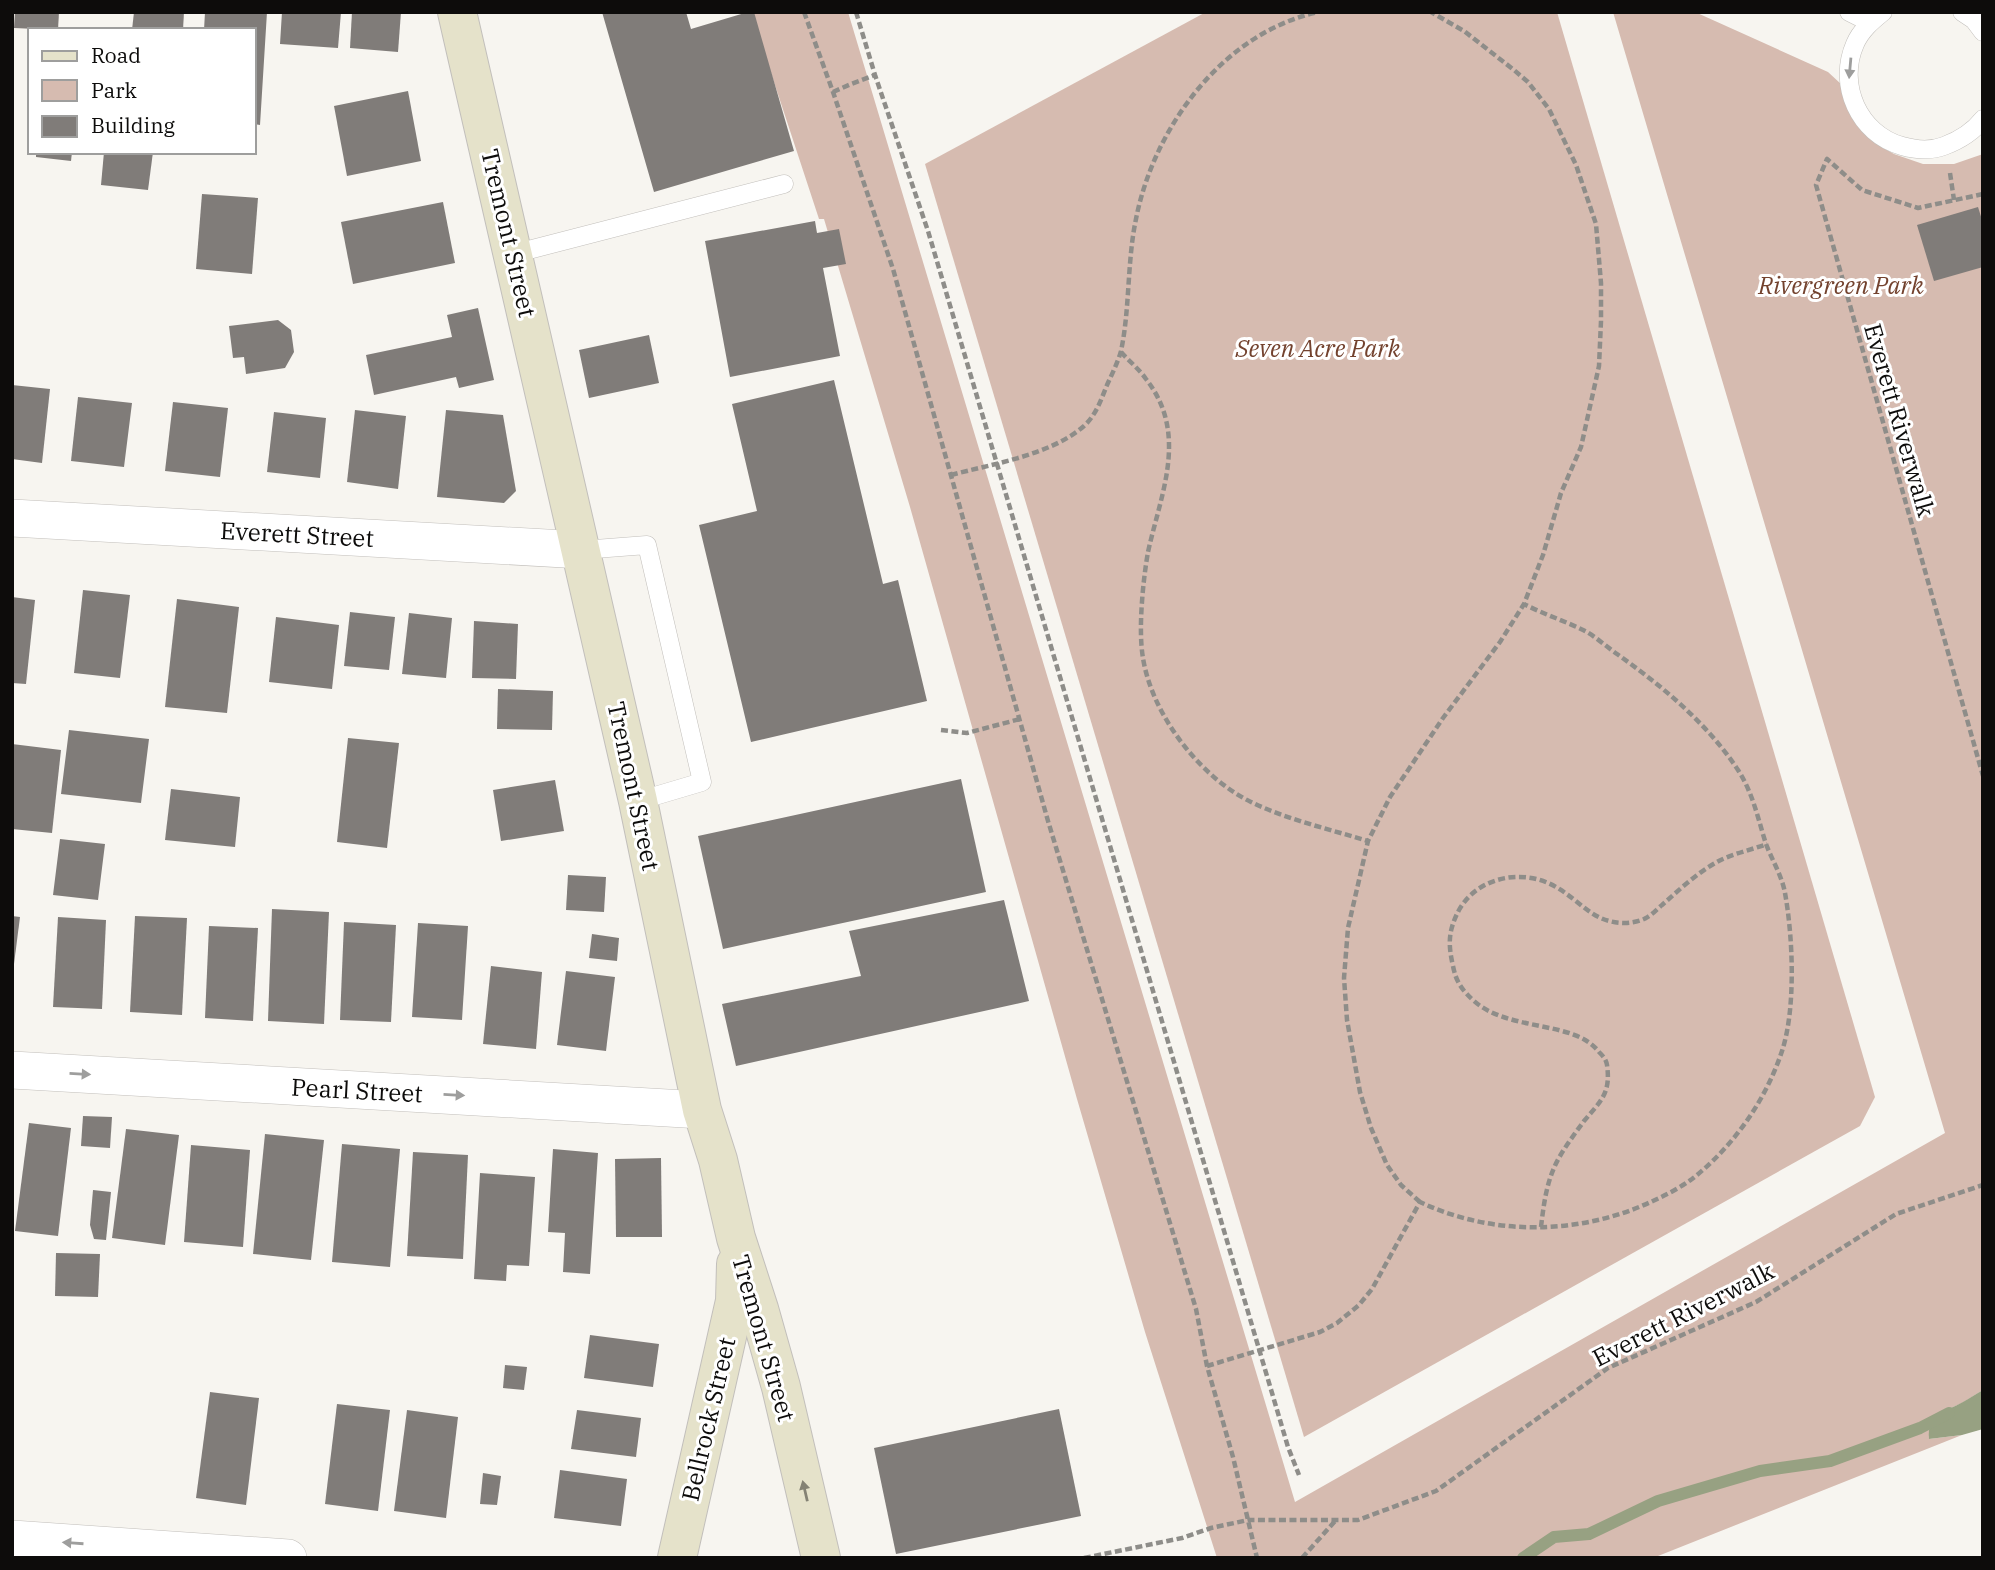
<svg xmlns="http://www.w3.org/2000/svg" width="1995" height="1570" viewBox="0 0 1995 1570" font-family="'IBM Plex Serif',serif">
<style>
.green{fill:#d6bbb0}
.water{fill:#97a182}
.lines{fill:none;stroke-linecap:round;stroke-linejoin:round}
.stream{stroke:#97a182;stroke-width:12}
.building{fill:#807c79}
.lane-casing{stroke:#c2bfbb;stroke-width:19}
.street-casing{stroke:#c2bfbb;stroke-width:38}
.secondary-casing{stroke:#c2bfbb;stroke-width:40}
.path{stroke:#8e8d89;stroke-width:4.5;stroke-dasharray:7 3.5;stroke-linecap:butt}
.lane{stroke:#fff;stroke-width:18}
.street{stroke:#fff;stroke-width:37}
.secondary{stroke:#e5e2ca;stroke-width:38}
.oneway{fill:#9e9e9d}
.oneway2{fill:#848274}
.labels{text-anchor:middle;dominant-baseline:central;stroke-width:6;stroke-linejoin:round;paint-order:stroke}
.street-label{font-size:24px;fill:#0d0c0b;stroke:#fff}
.park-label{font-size:24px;font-style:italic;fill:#73422e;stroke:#fff}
</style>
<rect width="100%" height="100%" fill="#f7f5f0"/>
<g class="green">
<path d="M751 12H848L1295 1502 1945 1133 1613 12H1695L1828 72 1841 84 1859 124 1880 146 1894 154 1923 164H1954L1983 154V1390C1976 1394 1969 1399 1962 1403 1944 1412 1928 1413 1929 1439L1962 1435 1653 1558H1217L1145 1332 1077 1099 910 507 824 219H819Z"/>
<path d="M1206 12H1557L1875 1097 1860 1126 1304 1437 925 164Z"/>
</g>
<path class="water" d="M1983 1390V1429L1962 1435 1929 1439C1927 1413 1945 1412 1963 1402 1970 1398 1976 1394 1983 1390Z"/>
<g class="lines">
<path class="stream" d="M1523 1558 1554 1537 1589 1534 1658 1501 1760 1471 1830 1461 1920 1428 1949 1413"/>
</g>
<g class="building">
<path d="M15 12H59L58 30 14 28Z"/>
<path d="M134 12H184L183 30H132Z"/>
<path d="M205 12H267L260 125 254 124V30H204Z"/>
<path d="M282 12H341L338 48 280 44Z"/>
<path d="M352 12H401L398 52 350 48Z"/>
<path d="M602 12H686L691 29 748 12H754L794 151 654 192Z"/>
<path d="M408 91 421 161 347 176 334 106Z"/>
<path d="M36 152H72L71 161 36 157Z"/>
<path d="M104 152H153L148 190 101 185Z"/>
<path d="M202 194 258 198 252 274 196 269Z"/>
<path d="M443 202 455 263 353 284 341 222Z"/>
<path d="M1978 207 1983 223V267L1934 281 1917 225Z"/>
<path d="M815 221 817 233 839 229 846 264 823 268 840 356 730 377 705 241Z"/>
<path d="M478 308 494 380 459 388 456 377 374 395 366 355 452 337 447 315Z"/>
<path d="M278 320 291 330 294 352 285 368 246 374 244 357 233 358 229 326Z"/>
<path d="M649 335 659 383 589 398 579 350Z"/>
<path d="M834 380 883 584 898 580 927 701 751 742 699 525 757 511 732 404Z"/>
<path d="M12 385 50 389 42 463 12 459Z"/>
<path d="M78 397 132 403 124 467 71 461Z"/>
<path d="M173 402 228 408 220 477 165 471Z"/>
<path d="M355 410 406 416 398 489 347 482Z"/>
<path d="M446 410 503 415 516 491 504 503 437 497Z"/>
<path d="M274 412 326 418 320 478 267 472Z"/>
<path d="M83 590 130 595 120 678 74 673Z"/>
<path d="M12 597 35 600 26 684 12 683Z"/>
<path d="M177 599 239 607 227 713 165 707Z"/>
<path d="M350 612 395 617 389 670 344 666Z"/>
<path d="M409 613 452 618 446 678 402 674Z"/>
<path d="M276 617 339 625 332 689 269 682Z"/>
<path d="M474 621 518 624 516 679 472 678Z"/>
<path d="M498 689 553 691 552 730 497 729Z"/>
<path d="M69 730 149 739 141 803 61 794Z"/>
<path d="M348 738 399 743 387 848 337 842Z"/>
<path d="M12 744 61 750 52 833 12 829Z"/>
<path d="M961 779 986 892 723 949 698 836Z"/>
<path d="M555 780 564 831 501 841 493 790Z"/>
<path d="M171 789 240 797 235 847 165 840Z"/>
<path d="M60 839 105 844 98 900 53 895Z"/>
<path d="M568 875 606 877 604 912 566 910Z"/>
<path d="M1004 900 1029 1001 736 1066 722 1004 861 976 849 931Z"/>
<path d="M272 909 329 912 324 1024 268 1021Z"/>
<path d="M12 916 20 917 14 964H12Z"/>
<path d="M135 916 187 918 182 1015 130 1012Z"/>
<path d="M58 917 106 920 102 1009 53 1007Z"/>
<path d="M344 922 396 925 391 1022 340 1020Z"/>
<path d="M418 923 468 926 462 1020 412 1017Z"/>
<path d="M209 926 258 928 253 1021 205 1018Z"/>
<path d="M592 934 619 938 617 961 589 958Z"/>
<path d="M491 966 542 972 536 1049 483 1044Z"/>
<path d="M566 971 615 977 606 1051 557 1045Z"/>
<path d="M83 1116 112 1117 110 1148 81 1146Z"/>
<path d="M29 1123 71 1128 58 1236 15 1231Z"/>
<path d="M126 1129 179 1135 165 1245 112 1238Z"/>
<path d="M265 1134 324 1140 311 1260 253 1254Z"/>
<path d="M342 1144 400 1149 390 1267 332 1262Z"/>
<path d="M191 1145 250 1150 243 1247 184 1242Z"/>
<path d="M553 1149 598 1153 590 1274 563 1272 565 1233 548 1232Z"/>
<path d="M413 1152 468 1155 463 1259 407 1256Z"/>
<path d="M661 1158 662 1237H616L615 1159Z"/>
<path d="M480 1173 535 1177 529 1266 507 1265 506 1281 474 1279Z"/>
<path d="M93 1190 111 1192 106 1240 94 1239 90 1225Z"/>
<path d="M56 1253 100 1254 98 1297 55 1296Z"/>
<path d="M590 1335 659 1344 653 1387 584 1378Z"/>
<path d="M505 1365 527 1367 524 1390 503 1388Z"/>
<path d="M210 1392 259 1398 246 1505 196 1498Z"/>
<path d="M337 1404 390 1410 378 1511 325 1504Z"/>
<path d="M1059 1409 1081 1516 896 1554 874 1448Z"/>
<path d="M407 1410 458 1417 446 1518 394 1511Z"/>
<path d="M577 1410 641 1418 636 1457 571 1449Z"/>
<path d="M560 1470 627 1479 621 1526 554 1518Z"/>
<path d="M483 1473 501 1476 497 1505 480 1504Z"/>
</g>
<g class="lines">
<defs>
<g id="lane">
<path d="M1849 12 1869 22"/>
<path d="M1883 12C1872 21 1861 30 1855 44 1837 85 1859 134 1902 146 1916 150 1931 151 1944 146 1960 140 1973 132 1983 119"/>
<path d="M1962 12 1974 20 1983 32"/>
<path d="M513 254 784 184"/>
<path d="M582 550 647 545 702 782 638 801"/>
</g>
<g id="street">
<path d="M12 518 582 550"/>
<path d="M12 1070 702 1110"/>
<path d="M12 1539 288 1558"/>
</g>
<g id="secondary">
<path d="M457 12 638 801 702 1110 718 1160 736 1238 759 1309 781 1387 821 1558"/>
<path d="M677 1558 735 1301 736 1264"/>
</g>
</defs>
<use href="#lane" class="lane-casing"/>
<use href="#street" class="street-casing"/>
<use href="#secondary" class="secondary-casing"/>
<g class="path">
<path d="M804 12 833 92 893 269 1048 821 1196 1309 1207 1366 1233 1457 1257 1558"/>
<path d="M856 12 875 75 928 231 1288 1447 1299 1475"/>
<path d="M833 92 851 84 875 75"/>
<path d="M1950 173 1954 200"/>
<path d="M1983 194 1918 208 1862 190 1827 159 1816 185 1983 776"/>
<path d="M1121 352C1129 361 1139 369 1146 379 1189 434 1161 493 1148 552 1143 580 1138 630 1143 658 1152 715 1200 777 1251 802 1288 820 1329 829 1368 841"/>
<path d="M951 475C992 464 1051 455 1084 426 1096 415 1101 400 1107 385 1112 374 1118 362 1121 351 1130 309 1127 261 1136 219 1154 127 1223 33 1318 12"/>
<path d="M941 730 967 733 1020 719"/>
<path d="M1420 1202 1401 1185 1387 1165 1371 1128 1360 1092 1347 1020 1344 978 1348 928 1368 841 1390 797 1443 718 1500 642 1524 604 1543 555 1561 493 1581 447 1599 366 1601 321V283L1596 224 1576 165 1549 109 1528 82 1514 70 1464 31 1431 12"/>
<path d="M1541 1227C1544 1202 1547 1178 1560 1156 1567 1144 1576 1132 1584 1121 1601 1101 1611 1093 1607 1065 1606 1059 1603 1056 1599 1052 1575 1020 1509 1032 1474 1001 1462 990 1456 982 1453 966 1448 944 1448 931 1459 910 1478 876 1524 868 1556 887 1582 902 1593 923 1625 923 1631 923 1641 921 1646 918 1652 915 1657 909 1662 905 1679 890 1697 873 1717 862 1731 854 1751 850 1767 844"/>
<path d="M1207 1366 1320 1332 1337 1323 1359 1305 1372 1289 1420 1202C1494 1237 1582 1235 1655 1200 1668 1194 1681 1187 1692 1179 1733 1147 1766 1100 1782 1051 1796 1009 1793 937 1785 893 1782 876 1772 860 1766 844 1758 819 1753 793 1738 770 1707 723 1662 686 1617 654 1607 647 1597 638 1587 632 1568 622 1543 614 1524 604"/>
<path d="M1084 1558 1182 1538 1211 1528 1248 1520H1358L1436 1491 1608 1368 1756 1302 1896 1214 1983 1185"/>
<path d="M1302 1558 1336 1520"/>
</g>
<use href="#lane" class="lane"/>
<use href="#street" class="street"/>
<use href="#secondary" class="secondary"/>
</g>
<defs><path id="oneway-solid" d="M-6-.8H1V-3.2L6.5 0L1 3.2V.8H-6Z" transform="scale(1.75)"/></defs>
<g class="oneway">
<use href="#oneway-solid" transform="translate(1850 68) rotate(95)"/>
<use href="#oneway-solid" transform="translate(80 1074) rotate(3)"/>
<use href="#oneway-solid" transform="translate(454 1095) rotate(3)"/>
<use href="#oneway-solid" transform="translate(73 1543) rotate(-176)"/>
</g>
<use class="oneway2" href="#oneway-solid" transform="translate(805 1491) rotate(-103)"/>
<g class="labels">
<g class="street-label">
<text transform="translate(509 233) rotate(77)">Tremont Street</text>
<text transform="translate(1900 420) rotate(74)">Everett Riverwalk</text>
<text transform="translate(297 534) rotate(3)">Everett Street</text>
<text transform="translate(634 786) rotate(78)">Tremont Street</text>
<text transform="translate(357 1090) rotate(3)">Pearl Street</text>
<text transform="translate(1683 1314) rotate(-27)">Everett Riverwalk</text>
<text transform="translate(764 1338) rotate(74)">Tremont Street</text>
<text transform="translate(708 1419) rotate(-77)">Bellrock Street</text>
</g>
<g class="park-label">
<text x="1841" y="285">Rivergreen Park</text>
<text x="1318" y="348">Seven Acre Park</text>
</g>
</g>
<rect width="1995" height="1570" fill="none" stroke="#0d0c0b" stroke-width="28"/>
<rect x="28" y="28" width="228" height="126" fill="#ffffff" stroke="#9e9e9d" stroke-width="2"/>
<rect x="42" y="51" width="35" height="10" fill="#e5e2ca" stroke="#9e9e9d" stroke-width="2"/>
<text x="91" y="63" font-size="21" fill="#0d0c0b">Road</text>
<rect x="42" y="80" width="35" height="21" fill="#d6bbb0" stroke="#9e9e9d" stroke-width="2"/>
<text x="91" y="98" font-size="21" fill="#0d0c0b">Park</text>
<rect x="42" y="116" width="35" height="21" fill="#807c79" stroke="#9e9e9d" stroke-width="2"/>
<text x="91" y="133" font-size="21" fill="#0d0c0b">Building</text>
</svg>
